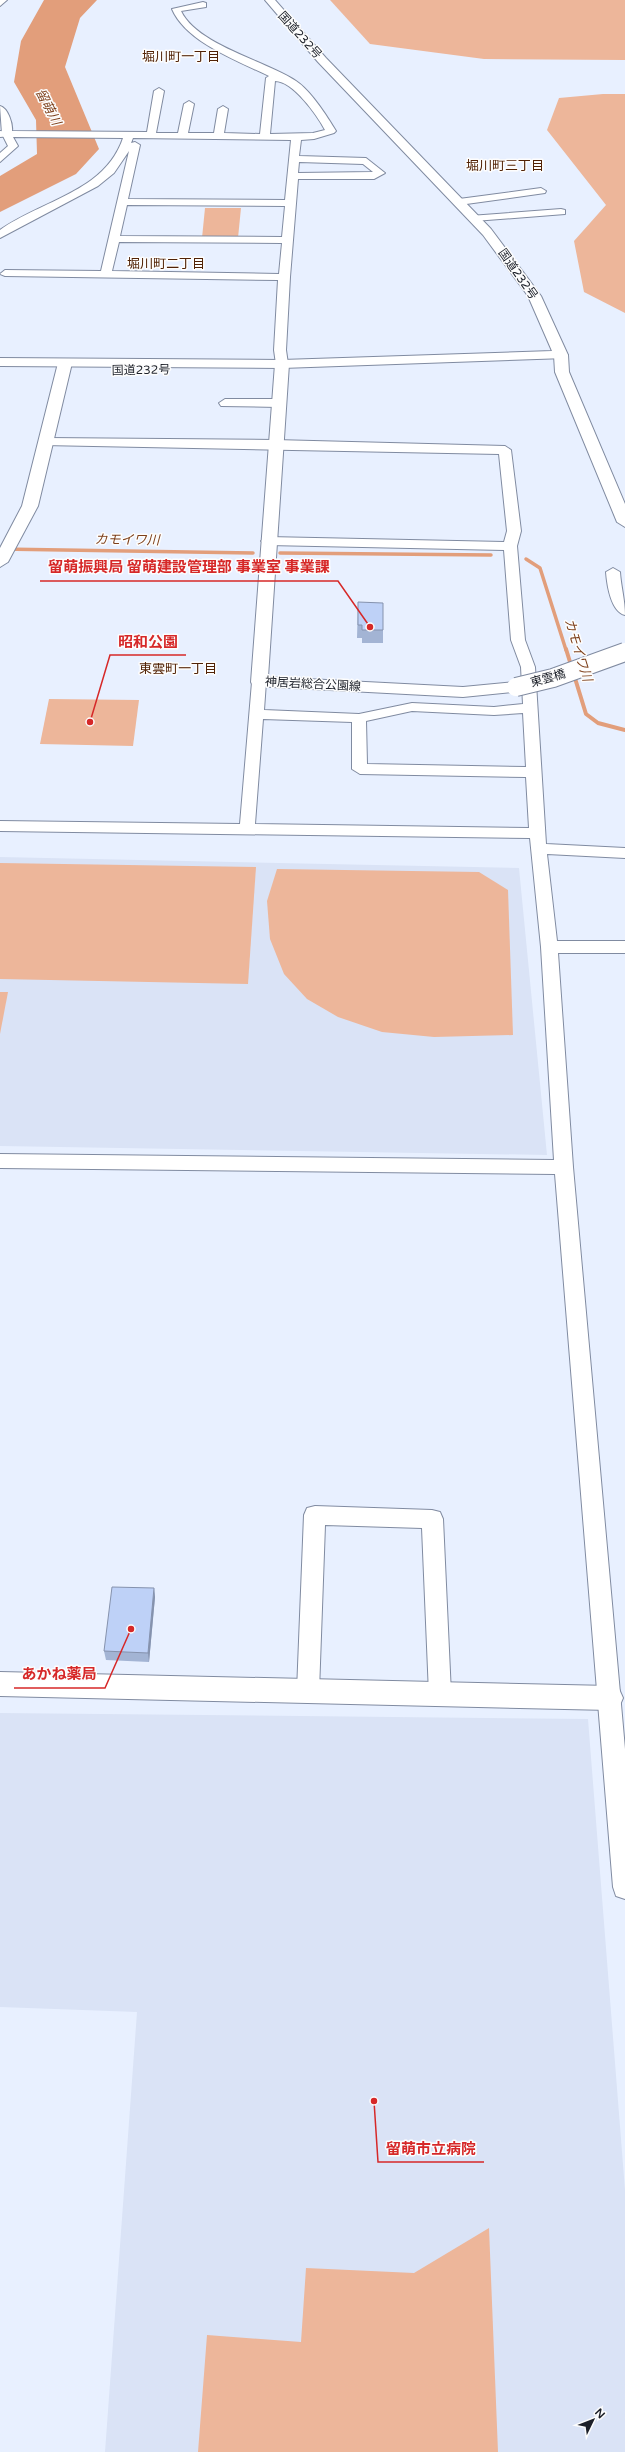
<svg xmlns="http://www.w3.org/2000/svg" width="625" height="2452" viewBox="0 0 625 2452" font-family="'Varela Round','Noto Sans JP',sans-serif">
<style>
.built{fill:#dae3f6}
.green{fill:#edb69a}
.water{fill:#e29e7b}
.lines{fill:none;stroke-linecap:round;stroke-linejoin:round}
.stream-far1{stroke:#e29e7b;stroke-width:3.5}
.stream{stroke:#e29e7b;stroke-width:4}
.minor-casing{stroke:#808ba1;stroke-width:2}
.tertiary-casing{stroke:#808ba1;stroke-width:2}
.secondary-casing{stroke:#808ba1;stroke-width:2}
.trunk-casing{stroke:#808ba1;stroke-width:2}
.motorway-casing{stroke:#808ba1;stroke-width:2}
.minor{fill:#fff;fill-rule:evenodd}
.tertiary{fill:#fff;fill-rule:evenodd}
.secondary{fill:#fff;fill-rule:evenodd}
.trunk{fill:#fff;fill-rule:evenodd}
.motorway{fill:#fff;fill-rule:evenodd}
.secondary-bridge-casing{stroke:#808ba1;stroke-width:20;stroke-linecap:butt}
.secondary-bridge{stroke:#fff;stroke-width:18}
.wall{fill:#a3b4d4}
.shaded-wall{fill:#8592ad}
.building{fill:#bed1f7;stroke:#8592ad}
.labels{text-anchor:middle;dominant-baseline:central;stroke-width:3;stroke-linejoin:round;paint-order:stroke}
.far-street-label{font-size:12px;fill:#1c2029;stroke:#fdfdfd}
.far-neighbourhood-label{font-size:13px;fill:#512205;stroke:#fdfdfd}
.far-water-label{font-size:13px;font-style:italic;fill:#7d3f1a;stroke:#fdfdfd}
.leader{fill:none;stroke:#d62828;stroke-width:1.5}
.callout-dot{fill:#d62828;stroke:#fdfdfd;stroke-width:1.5}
.callout-label{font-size:15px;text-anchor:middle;font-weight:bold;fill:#d62828;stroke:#fdfdfd;stroke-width:3;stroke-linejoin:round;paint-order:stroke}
</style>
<rect width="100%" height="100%" fill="#e8f0ff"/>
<g class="built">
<path d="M0 857 519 868 547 1155 0 1146Z"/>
<path d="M0 1713 588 1719 625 2190V2452H105L137 2012 0 2007Z"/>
</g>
<g class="green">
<path d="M330 0H625V60L484 59 370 44Z"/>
<path d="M603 94H625V313L584 292 574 241 606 205 547 130 559 98Z"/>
<path d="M205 208H241L238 238H202Z"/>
<path d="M49 699 139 700 133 746 40 744Z"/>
<path d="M0 863 256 867 248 984 0 979Z"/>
<path d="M277 869 479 872 508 890 513 1035 434 1037 382 1032 338 1017 307 999 284 974 270 939 267 901Z"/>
<path d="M0 992H8L0 1034Z"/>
<path d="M489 2228 498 2452H198L207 2335 301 2342 306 2268 414 2273Z"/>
</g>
<path class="water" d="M44 0H97L80 18 65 67 99 149 76 174 0 212V176L37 154 36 120 14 82 21 41Z"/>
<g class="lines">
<g class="stream-far1">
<path d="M0 549 253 553"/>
<path d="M280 553 491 555"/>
<path d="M526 559 540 568 566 650"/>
</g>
<path class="stream" d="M566 649 586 714 598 723 625 730"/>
<defs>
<g id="minor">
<path d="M0 0H7L0 6Z"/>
<path d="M203 2 206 3V7L181 11C197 45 266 61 296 81 310 90 327 116 336 131L334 133 314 139 301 140 299 156 366 158 385 173 374 179H298L290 277 286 350 288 364 282 368 276 364 274 350 278 280 5 276 0 274 5 270 101 271 129 151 114 173 98 186 0 238V230C42 200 105 192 123 138L13 137 18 146 0 162V153L8 146 2 134 0 106C8 108 13 124 12 131L147 132 154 91 159 88 164 91 156 133H178L184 104 189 101 194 104 188 133H214L218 109 223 106 228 109 224 133 260 134 266 78 269 76C238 61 186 42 172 9ZM275 81C293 81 317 115 325 130L313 133 270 134ZM133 138 291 140 285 200 128 199 140 145 135 142 131 143ZM299 162 363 164 373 172 298 173ZM127 205 285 206 282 237 120 236ZM119 242 282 243 279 274 112 271Z"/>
<path d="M541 188 546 191 545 193 459 205 454 202 459 199Z"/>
<path d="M561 209 565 210V214L474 221 469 218 470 216Z"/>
<path d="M225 399H278L284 403 278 407 221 406 219 403Z"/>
<path d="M47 438 275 440 505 446 511 450 521 531 517 546 525 640 535 667 546 844 625 848V858L547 854 557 941H625V953H558L573 1167 625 1749V1899L616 1896 613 1887 555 1174 0 1168V1154L554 1160 541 947 530 838 0 831V821L240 824 252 682 259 678 266 682 264 710 359 714 412 703 494 707 523 704 521 667 511 640 504 550 268 545 261 541 268 537 504 542 507 531 499 454 43 445 41 442 43 439ZM412 711 494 715 523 713 526 767 367 764 366 721ZM263 719 352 722V769L360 774 526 777 529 828 255 824Z"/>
<path d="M613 568 620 572C621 587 625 600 625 615 611 612 607 585 606 572Z"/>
<path d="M315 1506 432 1510 440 1512 443 1519 451 1694 448 1701 440 1705 432 1701 429 1694 422 1528 325 1525 319 1691 316 1698 308 1702 300 1698 297 1691 304 1515 307 1508Z"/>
</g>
<g id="tertiary">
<path d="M0 131 11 132 13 134 11 136 0 137Z"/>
<path d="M65 359 72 363 38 506 8 562 0 567V548L22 506 58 363Z"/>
<path d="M0 1672 610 1686 619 1689 623 1698 619 1707 610 1710 0 1696Z"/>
</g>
<path id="secondary" d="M282 360 289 364 268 677 463 687 516 682 522 683 524 687 522 691 463 697 253 686 251 682 275 364Z"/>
<path id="trunk" d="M265 0H275L326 58 491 229 541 296 568 355 566 358 282 368 0 366V358L282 360 552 351 528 296 483 235 318 62Z"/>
<path id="motorway" d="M561 351 568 355 569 372 625 504V527L617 522 555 372 554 355Z"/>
</defs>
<use href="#minor" class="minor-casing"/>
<use href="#tertiary" class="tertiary-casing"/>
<use href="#secondary" class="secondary-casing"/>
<use href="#trunk" class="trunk-casing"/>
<use href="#motorway" class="motorway-casing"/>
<use href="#minor" class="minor"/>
<use href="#tertiary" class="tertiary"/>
<use href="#secondary" class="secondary"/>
<use href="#trunk" class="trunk"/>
<use href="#motorway" class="motorway"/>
<defs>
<path id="secondary-bridge" d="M516 687 553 678 625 652"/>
</defs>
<use href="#secondary-bridge" class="secondary-bridge-casing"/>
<use href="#secondary-bridge" class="secondary-bridge"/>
</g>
<g class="wall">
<path d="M358 602 383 630V643H362V638H357Z"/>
<path d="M154 1588 155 1597 149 1662 106 1660 104 1651Z"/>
</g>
<path class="shaded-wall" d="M154 1588 155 1597 149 1662 148 1653Z"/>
<g class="building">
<path d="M358 602 383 603V630H362V625H358Z"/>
<path d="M112 1587 154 1588 148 1653 104 1651Z"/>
</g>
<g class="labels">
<g class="far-street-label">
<text transform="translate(300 35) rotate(48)">国道232号</text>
<text transform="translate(518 274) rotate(55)">国道232号</text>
<text transform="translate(141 370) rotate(-1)">国道232号</text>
<text transform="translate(548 678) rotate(-16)">東雲橋</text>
<text transform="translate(313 684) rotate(3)">神居岩総合公園線</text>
</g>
<g class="far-neighbourhood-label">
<text x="181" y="57">堀川町一丁目</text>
<text x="505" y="166">堀川町三丁目</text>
<text x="166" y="264">堀川町二丁目</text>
<text x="178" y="669">東雲町一丁目</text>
</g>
<g class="far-water-label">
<text transform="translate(48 107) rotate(63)">留萌川</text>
<text transform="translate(127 540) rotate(1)">カモイワ川</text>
<text transform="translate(578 650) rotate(73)">カモイワ川</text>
</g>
</g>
<path class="leader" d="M370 627L338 581H40M90 722L110 655H186M131 1629L105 1688H14M374 2101L378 2162H484"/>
<g class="callout-dot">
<circle cx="370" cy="627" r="4"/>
<circle cx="90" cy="722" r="4"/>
<circle cx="131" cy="1629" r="4"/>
<circle cx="374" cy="2101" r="4"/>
</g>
<g class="callout-label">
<text x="189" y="572">留萌振興局 留萌建設管理部 事業室 事業課</text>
<text x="148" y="647">昭和公園</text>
<text x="59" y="1679">あかね薬局</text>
<text x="431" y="2154">留萌市立病院</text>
</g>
<g transform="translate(593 2420) rotate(47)" stroke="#fdfdfd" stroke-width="3" paint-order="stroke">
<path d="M0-3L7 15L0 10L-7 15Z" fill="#1c2029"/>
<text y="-6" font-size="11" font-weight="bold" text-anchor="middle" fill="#1c2029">N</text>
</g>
</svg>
